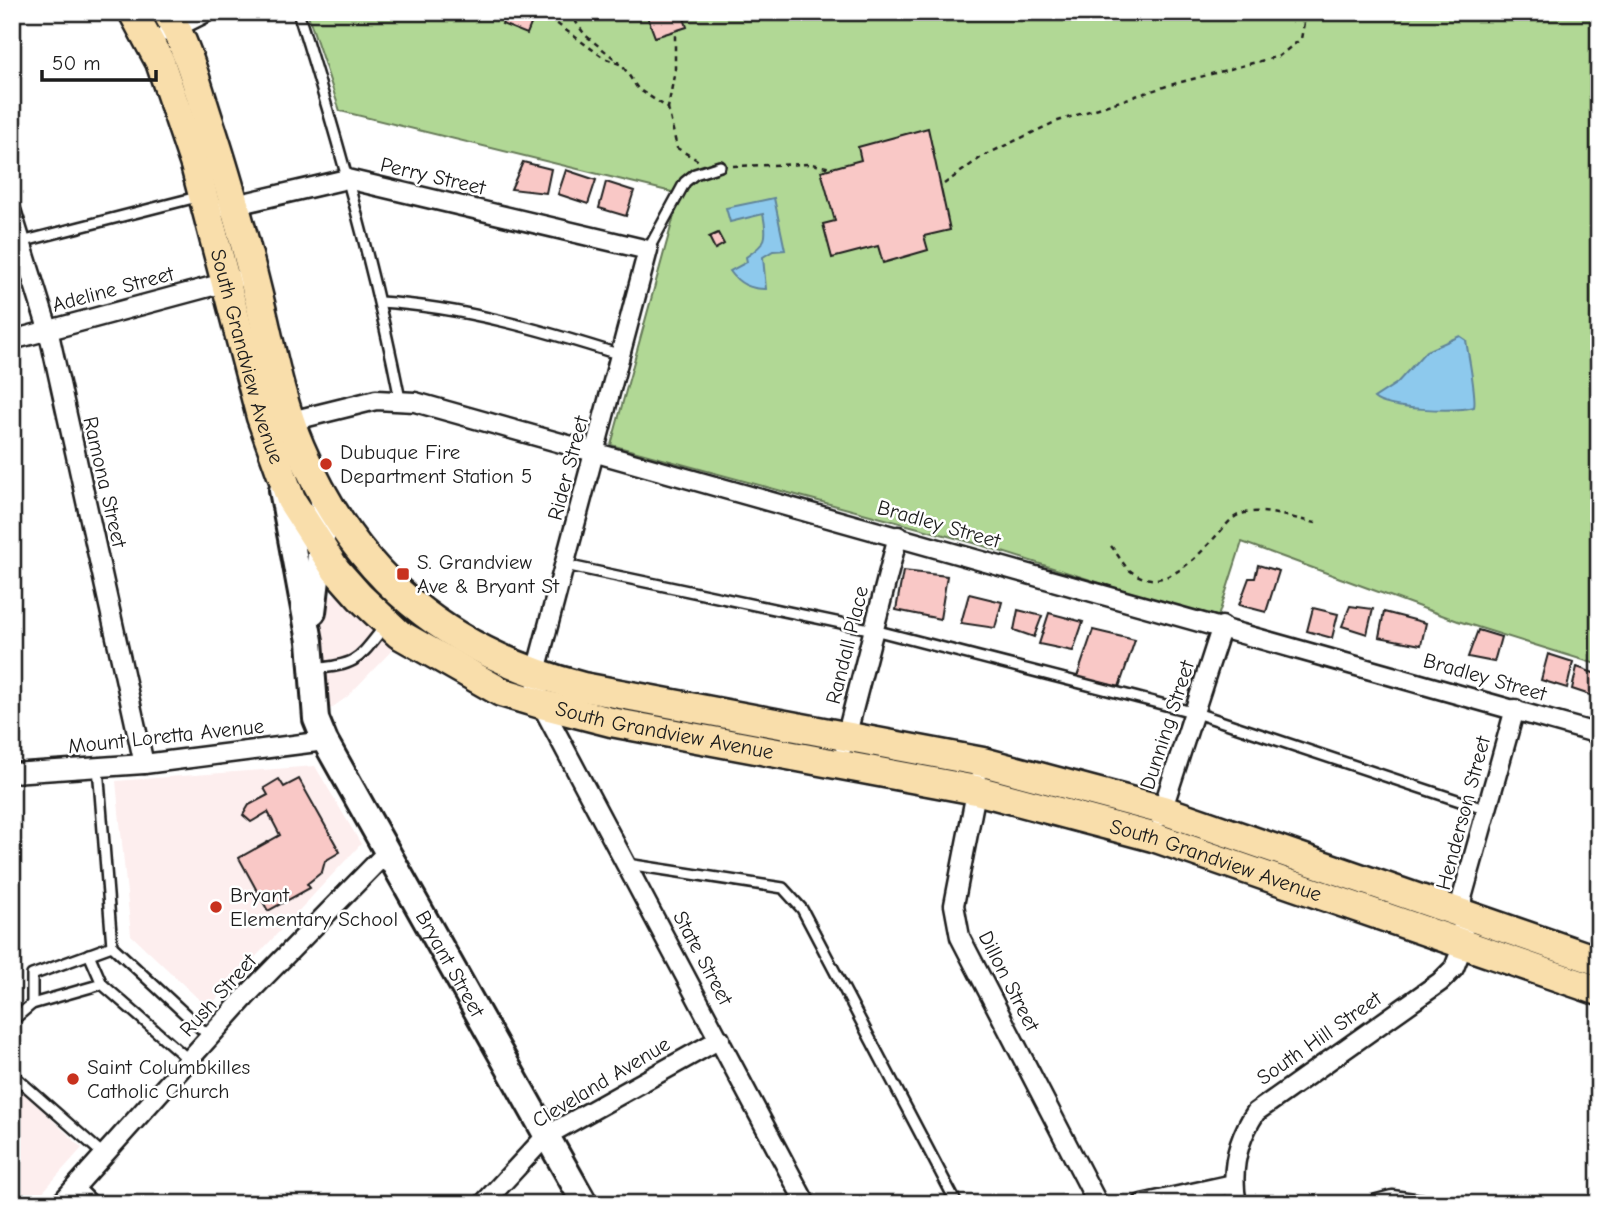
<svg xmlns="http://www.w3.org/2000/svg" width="1611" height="1216" viewBox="0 0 1611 1216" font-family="'Comic Neue',sans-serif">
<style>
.built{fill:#fdeeee}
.green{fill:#b1d895;stroke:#667a58;stroke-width:2}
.water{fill:#8dc9ed;stroke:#608499;stroke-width:2}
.building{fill:#f9c8c6;stroke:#1c1c1c;stroke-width:2}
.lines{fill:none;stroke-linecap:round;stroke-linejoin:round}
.service-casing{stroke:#1c1c1c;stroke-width:14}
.minor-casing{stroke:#1c1c1c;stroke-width:23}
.secondary-casing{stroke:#1c1c1c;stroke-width:30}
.primary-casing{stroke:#1c1c1c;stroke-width:33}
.path{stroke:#1c1c1c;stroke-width:2.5;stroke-dasharray:5 5;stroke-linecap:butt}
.service{stroke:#fff;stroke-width:9}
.minor{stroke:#fff;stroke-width:18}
.secondary{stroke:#fff;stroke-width:24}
.primary{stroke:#f9deab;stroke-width:28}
.poi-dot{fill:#c8321e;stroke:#fff;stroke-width:2.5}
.labels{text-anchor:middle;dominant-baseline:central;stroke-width:5;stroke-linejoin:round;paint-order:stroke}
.street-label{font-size:21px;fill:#1c1c1c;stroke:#fff}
.poi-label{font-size:21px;fill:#1c1c1c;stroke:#fff;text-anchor:start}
</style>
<rect width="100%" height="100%" fill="#fff"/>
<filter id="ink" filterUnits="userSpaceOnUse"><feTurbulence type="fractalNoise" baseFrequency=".0143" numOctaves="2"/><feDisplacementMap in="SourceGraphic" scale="14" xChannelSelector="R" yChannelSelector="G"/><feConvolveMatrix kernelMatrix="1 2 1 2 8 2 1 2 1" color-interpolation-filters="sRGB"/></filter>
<g filter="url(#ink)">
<g class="built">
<path d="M335 594 347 598 397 645 347 697 320 716 314 642 322 599Z"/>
<path d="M315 766 361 844 208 1008 131 935 116 781Z"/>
<path d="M12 1081 82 1148 32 1204H12Z"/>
</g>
<path class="green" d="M307 12H1599V665L1458 621 1242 542 1217 620 974 543 611 445 680 194 340 111Z"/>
<g class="water">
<path d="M774 198 785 250 773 251 763 257 766 289C750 289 739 284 730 271L747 262 746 257C767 243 768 238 763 214L730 222 726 208Z"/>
<path d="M1460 336 1466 340C1468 354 1477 398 1474 407 1456 412 1387 410 1374 398L1397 383 1426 351Z"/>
</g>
<g class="building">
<path d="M507 12H536L527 34 502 24Z"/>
<path d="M682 12 687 27 655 37 646 13Z"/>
<path d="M928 128 950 230 924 236 928 250 883 263 878 246 832 258 823 224 835 221 821 171 861 160 858 147Z"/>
<path d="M523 162 551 169 546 193 511 189Z"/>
<path d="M566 170 596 180 588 204 558 194Z"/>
<path d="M606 182 634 191 626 216 599 208Z"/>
<path d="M718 233 724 244 715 249 709 237Z"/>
<path d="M1258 565 1279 571 1266 612 1239 605 1249 578H1255Z"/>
<path d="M903 571 947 576 940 619 896 610Z"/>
<path d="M969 594 1002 602 995 628 961 623Z"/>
<path d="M1350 606 1373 609 1367 634 1342 626Z"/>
<path d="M1313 608 1338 614 1332 638 1307 631Z"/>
<path d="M1018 610 1042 616 1034 637 1014 630Z"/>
<path d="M1384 612 1426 623 1421 645 1379 637Z"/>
<path d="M1049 613 1083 622 1073 651 1039 644Z"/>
<path d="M1093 630 1135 640 1119 687 1077 677Z"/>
<path d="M1478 630 1501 637 1494 662 1468 657Z"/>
<path d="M1548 654 1573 662 1567 688 1541 680Z"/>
<path d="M1577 667 1599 675V698L1572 689Z"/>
<path d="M279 779 284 787 299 779 340 852 325 861 322 872 307 884 310 888 268 911 239 858 280 835 268 812 251 822 243 815 249 805 268 795 264 788Z"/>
</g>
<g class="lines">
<defs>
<g id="service">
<path d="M298 12C338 139 374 268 400 399"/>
<path d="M21 242 201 196"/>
<path d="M648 250 685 182 695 174 720 166"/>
<path d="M380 302C463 307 542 330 621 355"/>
<path d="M565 565 874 630 1127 695 1196 713 1487 810"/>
<path d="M314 669C358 664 357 661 384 627"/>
<path d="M98 767 112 946 210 1037"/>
<path d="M627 864 783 888 802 909 957 1204"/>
<path d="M89 954 102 984"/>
<path d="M32 1004V975L112 946"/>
<path d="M12 1021 32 1004 102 984 189 1060"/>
<path d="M12 1074 104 1155"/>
</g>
<g id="minor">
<path d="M167 32 207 12"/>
<path d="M227 207 347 179 648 250 535 675 541 704 806 1204"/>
<path d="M12 213 48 329 144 764"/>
<path d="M12 340 235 280"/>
<path d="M283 423 376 400 415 402 1599 734"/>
<path d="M844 745 898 536"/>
<path d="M12 773 144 764 325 741"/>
<path d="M978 782 954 905 960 937 1098 1204"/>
<path d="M1160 817 1222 626"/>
<path d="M74 1189 89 1204"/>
<path d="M60 1204 249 993 386 853"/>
<path d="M483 1204 546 1136 720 1039"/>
<path d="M1142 1204 1233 1184"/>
<path d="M1237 1204C1230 1170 1237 1140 1256 1112L1440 982 1454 968 1463 945 1462 898 1515 709"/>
<path d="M1377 1204 1392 1200 1421 1204"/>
</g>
<g id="secondary">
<path id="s1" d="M282 490 310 641 316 719 325 741 585 1204"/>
<path d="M313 612 325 514 321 489"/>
</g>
<g id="primary">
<path id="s2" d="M133 12 160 62 195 165 261 417 291 500 336 570 360 597 399 634 501 692 541 704 611 722 976 790 1153 837 1599 991"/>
<path d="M167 12C189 49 198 90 212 131 230 186 245 242 259 299 271 348 280 400 300 447 355 577 447 652 583 687L983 762 1163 810 1599 961"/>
</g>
</defs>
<use href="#service" class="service-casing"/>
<use href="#minor" class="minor-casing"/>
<use href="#secondary" class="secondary-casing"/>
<use href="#primary" class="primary-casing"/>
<g class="path">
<path d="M541 12 604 58 622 65 638 89 668 108 675 70V31"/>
<path d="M569 12 585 35 620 63"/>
<path d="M668 108 677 148 699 161"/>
<path d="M733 166 812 164 832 168"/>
<path d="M944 184 983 156 1055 122 1170 85 1279 56 1301 39 1306 12"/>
<path d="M1111 546C1118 554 1123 566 1132 572 1164 595 1197 557 1217 535 1224 528 1231 517 1241 514 1262 507 1295 519 1316 523"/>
</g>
<use href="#service" class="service"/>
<use href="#minor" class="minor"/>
<use href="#secondary" class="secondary"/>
<use href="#primary" class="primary"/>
</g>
</g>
<g class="poi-dot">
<circle cx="326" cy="464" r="7"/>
<rect x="396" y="567" width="14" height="14" rx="3.5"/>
<circle cx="216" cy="907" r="7"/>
<circle cx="73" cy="1079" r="7"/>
</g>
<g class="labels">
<g class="street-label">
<text transform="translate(433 176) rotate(13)">Perry Street</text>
<text transform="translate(113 289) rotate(-15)">Adeline Street</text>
<text stroke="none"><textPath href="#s2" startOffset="364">South Grandview Avenue</textPath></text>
<text transform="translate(568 468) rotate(-75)">Rider Street</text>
<text transform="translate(105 482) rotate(77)">Ramona Street</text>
<text transform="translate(939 524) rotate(16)">Bradley Street</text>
<text transform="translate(847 645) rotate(-76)">Randall Place</text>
<text transform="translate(1485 677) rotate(16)">Bradley Street</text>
<text transform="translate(1167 725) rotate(-72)">Dunning Street</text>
<text stroke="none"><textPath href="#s2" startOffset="973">South Grandview Avenue</textPath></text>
<text transform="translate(166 736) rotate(-6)">Mount Loretta Avenue</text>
<text transform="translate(1463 813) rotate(-75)">Henderson Street</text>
<text stroke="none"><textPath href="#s2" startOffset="1540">South Grandview Avenue</textPath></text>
<text transform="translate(703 958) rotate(62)">State Street</text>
<text stroke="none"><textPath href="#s1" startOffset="511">Bryant Street</textPath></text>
<text transform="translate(1009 981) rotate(63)">Dillon Street</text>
<text transform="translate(218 995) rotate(-48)">Rush Street</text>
<text transform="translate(1319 1038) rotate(-35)">South Hill Street</text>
<text transform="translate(601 1082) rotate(-31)">Cleveland Avenue</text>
</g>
<g class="poi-label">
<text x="340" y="452">Dubuque Fire<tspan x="340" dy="24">Department Station 5</tspan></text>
<text x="417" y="562">S. Grandview<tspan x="417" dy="24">Ave &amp; Bryant St</tspan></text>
<text x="230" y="895">Bryant<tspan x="230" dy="24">Elementary School</tspan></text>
<text x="87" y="1067">Saint Columbkilles<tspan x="87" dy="24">Catholic Church</tspan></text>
</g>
</g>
<rect width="1611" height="1216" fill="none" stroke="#fff" stroke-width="42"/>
<rect x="21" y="21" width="1569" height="1174" fill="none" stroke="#1c1c1c" stroke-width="2.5" filter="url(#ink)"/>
<path d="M42 70v10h114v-10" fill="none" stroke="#1c1c1c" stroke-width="3.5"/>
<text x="52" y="70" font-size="21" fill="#1c1c1c" stroke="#ffffff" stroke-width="5" paint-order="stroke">50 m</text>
</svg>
